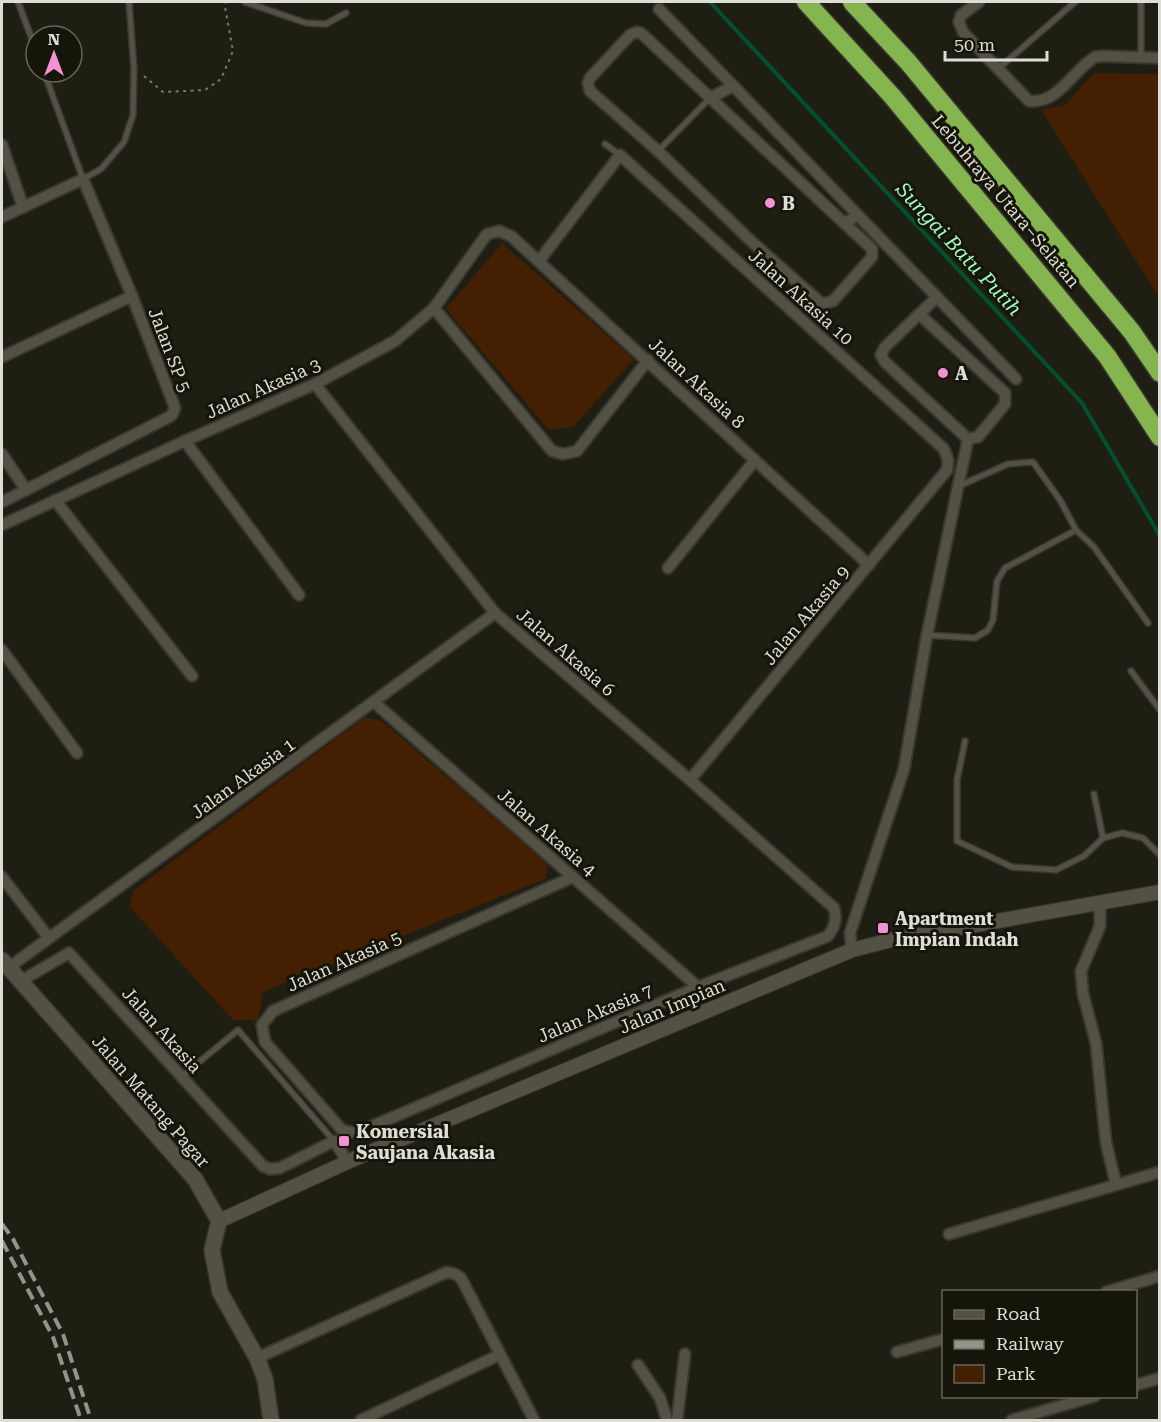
<svg xmlns="http://www.w3.org/2000/svg" width="1161" height="1422" viewBox="0 0 1161 1422" font-family="'Roboto Serif',serif">
<style>
.green{fill:#441f01}
.lines{fill:none;stroke-linecap:round;stroke-linejoin:round}
.stream{stroke:#01512c;stroke-width:4}
.service-casing{stroke:#383731;stroke-width:8}
.minor-casing{stroke:#383731;stroke-width:14}
.tertiary-casing{stroke:#383731;stroke-width:16}
.secondary-casing{stroke:#383731;stroke-width:18}
.motorway-casing{stroke:#383731;stroke-width:21}
.path{stroke:#7a7970;stroke-width:2;stroke-dasharray:3 4.5;stroke-linecap:butt}
.service{stroke:#525144;stroke-width:5}
.minor{stroke:#525144;stroke-width:10}
.tertiary{stroke:#525144;stroke-width:14}
.secondary{stroke:#525144;stroke-width:15}
.motorway{stroke:#85b54e;stroke-width:18}
.rail{stroke:#94938a;stroke-width:4;stroke-dasharray:12 6;stroke-linecap:butt}
.poi-dot{fill:#f391d5;stroke:#16150a;stroke-width:2}
.labels{text-anchor:middle;dominant-baseline:central;stroke-width:6;stroke-linejoin:round;paint-order:stroke}
.street-label{font-size:18px;fill:#deddd6;stroke:#16150a}
.poi-label{font-size:18px;font-weight:bold;fill:#deddd6;stroke:#16150a;text-anchor:start}
.water-label{font-size:20px;font-style:italic;fill:#a2fbc1;stroke:#16150a}
</style>
<rect width="100%" height="100%" fill="#1f1e13"/>
<g class="green">
<path d="M1094 73 1159 74V297L1041 110 1065 105Z"/>
<path d="M502 243 634 359 574 426 549 430 446 309Z"/>
<path d="M365 717 382 721 548 864 545 879 263 992 258 1020H233L129 906 134 890Z"/>
</g>
<g class="lines">
<path class="stream" d="M710 2 1082 403 1160 536"/>
<defs>
<g id="service">
<path d="M18 2 36 50"/>
<path d="M245 2 306 23 326 24 346 13"/>
<path d="M1141 2V57"/>
<path d="M999 68 1075 2"/>
<path d="M44 72 83 179 101 169 124 142 133 115 134 69 129 2"/>
<path d="M605 144 620 155"/>
<path d="M658 151 710 98"/>
<path d="M959 486 1008 464 1033 462 1060 500 1076 530 1094 547 1148 623"/>
<path d="M927 635 975 638 988 630 993 620 997 581 1005 568 1076 530"/>
<path d="M1131 671 1160 710"/>
<path d="M965 741 957 780V841L1012 867 1056 870 1084 856 1103 838 1122 833 1143 838 1160 855"/>
<path d="M1094 794 1103 838"/>
<path d="M182 1076 238 1030 334 1141"/>
</g>
<g id="minor">
<path d="M979 2 961 15 959 22 963 32 1029 101C1059 104 1072 71 1095 57L1103 56 1160 58"/>
<path d="M659 9 1016 379"/>
<path d="M710 98 733 86"/>
<path d="M2 145 23 207"/>
<path d="M2 217 83 179 132 296 175 408 172 415 169 417 2 502"/>
<path d="M844 223 869 246 872 249V257L833 301 822 304 752 242 658 151 590 91 588 83 590 78 630 35 637 32 641 33 844 223 858 216"/>
<path d="M539 261 620 155 944 449 948 460 947 470 690 780"/>
<path d="M434 308 552 451 563 454 577 451 648 360"/>
<path d="M919 314 1005 393V404L978 437 968 439"/>
<path d="M2 357 132 296"/>
<path d="M315 384 495 613 690 780 834 908C837 920 835 926 828 936L698 987 356 1133 342 1130 265 1042 262 1025 273 1011 573 877"/>
<path d="M185 441 299 595"/>
<path d="M2 454 26 490"/>
<path d="M55 500 192 676"/>
<path d="M2 525 185 441 315 384 395 341 434 308 487 234 499 231 511 236 869 565"/>
<path d="M668 568 755 460"/>
<path d="M2 650 77 753"/>
<path d="M375 703 698 987"/>
<path d="M2 877 49 938"/>
<path d="M1100 904V926L1081 971 1083 994 1096 1043 1106 1143 1116 1184"/>
<path d="M852 950 850 933 904 769 927 635 968 439 885 362 881 355 885 347 937 297"/>
<path d="M8 968 495 613"/>
<path d="M19 982 69 953 263 1166 270 1169 280 1168 334 1141 348 1162"/>
<path d="M949 1234 1160 1172"/>
<path d="M1106 1292 1160 1276"/>
<path d="M897 1352 944 1339"/>
<path d="M257 1358 447 1272 455 1274 461 1278 534 1420"/>
<path d="M638 1365 660 1398 667 1420"/>
<path d="M1136 1385 1160 1378"/>
<path d="M361 1420 499 1355"/>
<path d="M677 1420 685 1354"/>
<path d="M1012 1420 1095 1396"/>
</g>
<path id="tertiary" d="M219 1221 354 1159 852 950 891 940 1160 892"/>
<path id="secondary" d="M2 960 195 1179 219 1221 212 1250 220 1292 257 1358 265 1379 271 1420"/>
<g id="motorway">
<path d="M806 2 892 96 1107 356 1160 437"/>
<path d="M852 2 908 62 1132 332 1160 373"/>
</g>
</defs>
<use href="#service" class="service-casing"/>
<use href="#minor" class="minor-casing"/>
<use href="#tertiary" class="tertiary-casing"/>
<use href="#secondary" class="secondary-casing"/>
<use href="#motorway" class="motorway-casing"/>
<path class="path" d="M144 76 163 92 205 90 221 79 233 51 225 7 226 2"/>
<use href="#service" class="service"/>
<use href="#minor" class="minor"/>
<use href="#tertiary" class="tertiary"/>
<use href="#secondary" class="secondary"/>
<use href="#motorway" class="motorway"/>
<g class="rail">
<path d="M2 1224 13 1239 63 1334 91 1420"/>
<path d="M2 1241 53 1337 81 1420"/>
</g>
</g>
<g class="poi-dot">
<circle cx="770" cy="203" r="6"/>
<circle cx="943" cy="373" r="6"/>
<rect x="877" y="922" width="12" height="12" rx="3"/>
<rect x="338" y="1135" width="12" height="12" rx="3"/>
</g>
<g class="labels">
<g class="street-label">
<text transform="translate(1006 201) rotate(50)">Lebuhraya Utara–Selatan</text>
<text transform="translate(801 297) rotate(42)">Jalan Akasia 10</text>
<text transform="translate(170 350) rotate(69)">Jalan SP 5</text>
<text transform="translate(697 383) rotate(43)">Jalan Akasia 8</text>
<text transform="translate(263 388) rotate(-24)">Jalan Akasia 3</text>
<text transform="translate(806 615) rotate(-50)">Jalan Akasia 9</text>
<text transform="translate(566 652) rotate(41)">Jalan Akasia 6</text>
<text transform="translate(243 778) rotate(-36)">Jalan Akasia 1</text>
<text transform="translate(547 832) rotate(41)">Jalan Akasia 4</text>
<text transform="translate(344 961) rotate(-24)">Jalan Akasia 5</text>
<text transform="translate(672 1006) rotate(-23)">Jalan Impian</text>
<text transform="translate(595 1013) rotate(-23)">Jalan Akasia 7</text>
<text transform="translate(162 1030) rotate(48)">Jalan Akasia</text>
<text transform="translate(151 1101) rotate(49)">Jalan Matang Pagar</text>
</g>
<g class="poi-label">
<text x="782" y="203">B</text>
<text x="955" y="373">A</text>
<text x="895" y="918">Apartment<tspan x="895" dy="21">Impian Indah</tspan></text>
<text x="356" y="1131">Komersial<tspan x="356" dy="21">Saujana Akasia</tspan></text>
</g>
<g class="water-label">
<text transform="translate(959 249) rotate(47)">Sungai Batu Putih</text>
</g>
</g>
<rect width="1161" height="1422" fill="none" stroke="#deddd6" stroke-width="6"/>
<rect x="942" y="1290" width="195" height="108" fill="#16150a" stroke="#66655c" stroke-width="1.5"/>
<rect x="954" y="1310" width="30" height="9" fill="#525144" stroke="#66655c" stroke-width="1.5"/>
<text x="996" y="1320" font-size="18" fill="#deddd6">Road</text>
<rect x="954" y="1340" width="30" height="9" fill="#94938a" stroke="#66655c" stroke-width="1.5"/>
<text x="996" y="1350" font-size="18" fill="#deddd6">Railway</text>
<rect x="954" y="1365" width="30" height="18" fill="#441f01" stroke="#66655c" stroke-width="1.5"/>
<text x="996" y="1380" font-size="18" fill="#deddd6">Park</text>
<g transform="translate(54 54)"><circle r="28" fill="#16150a" stroke="#66655c" stroke-width="1.5"/>
<path d="M0-4.5L10 22L0 15L-10 22Z" fill="#f391d5"/>
<text y="-9" font-size="16" font-weight="bold" text-anchor="middle" fill="#deddd6">N</text>
</g>
<path d="M945 51v9h102v-9" fill="none" stroke="#deddd6" stroke-width="3"/>
<text x="954" y="51" font-size="18" fill="#deddd6" stroke="#16150a" stroke-width="4.5" paint-order="stroke">50 m</text>
</svg>
